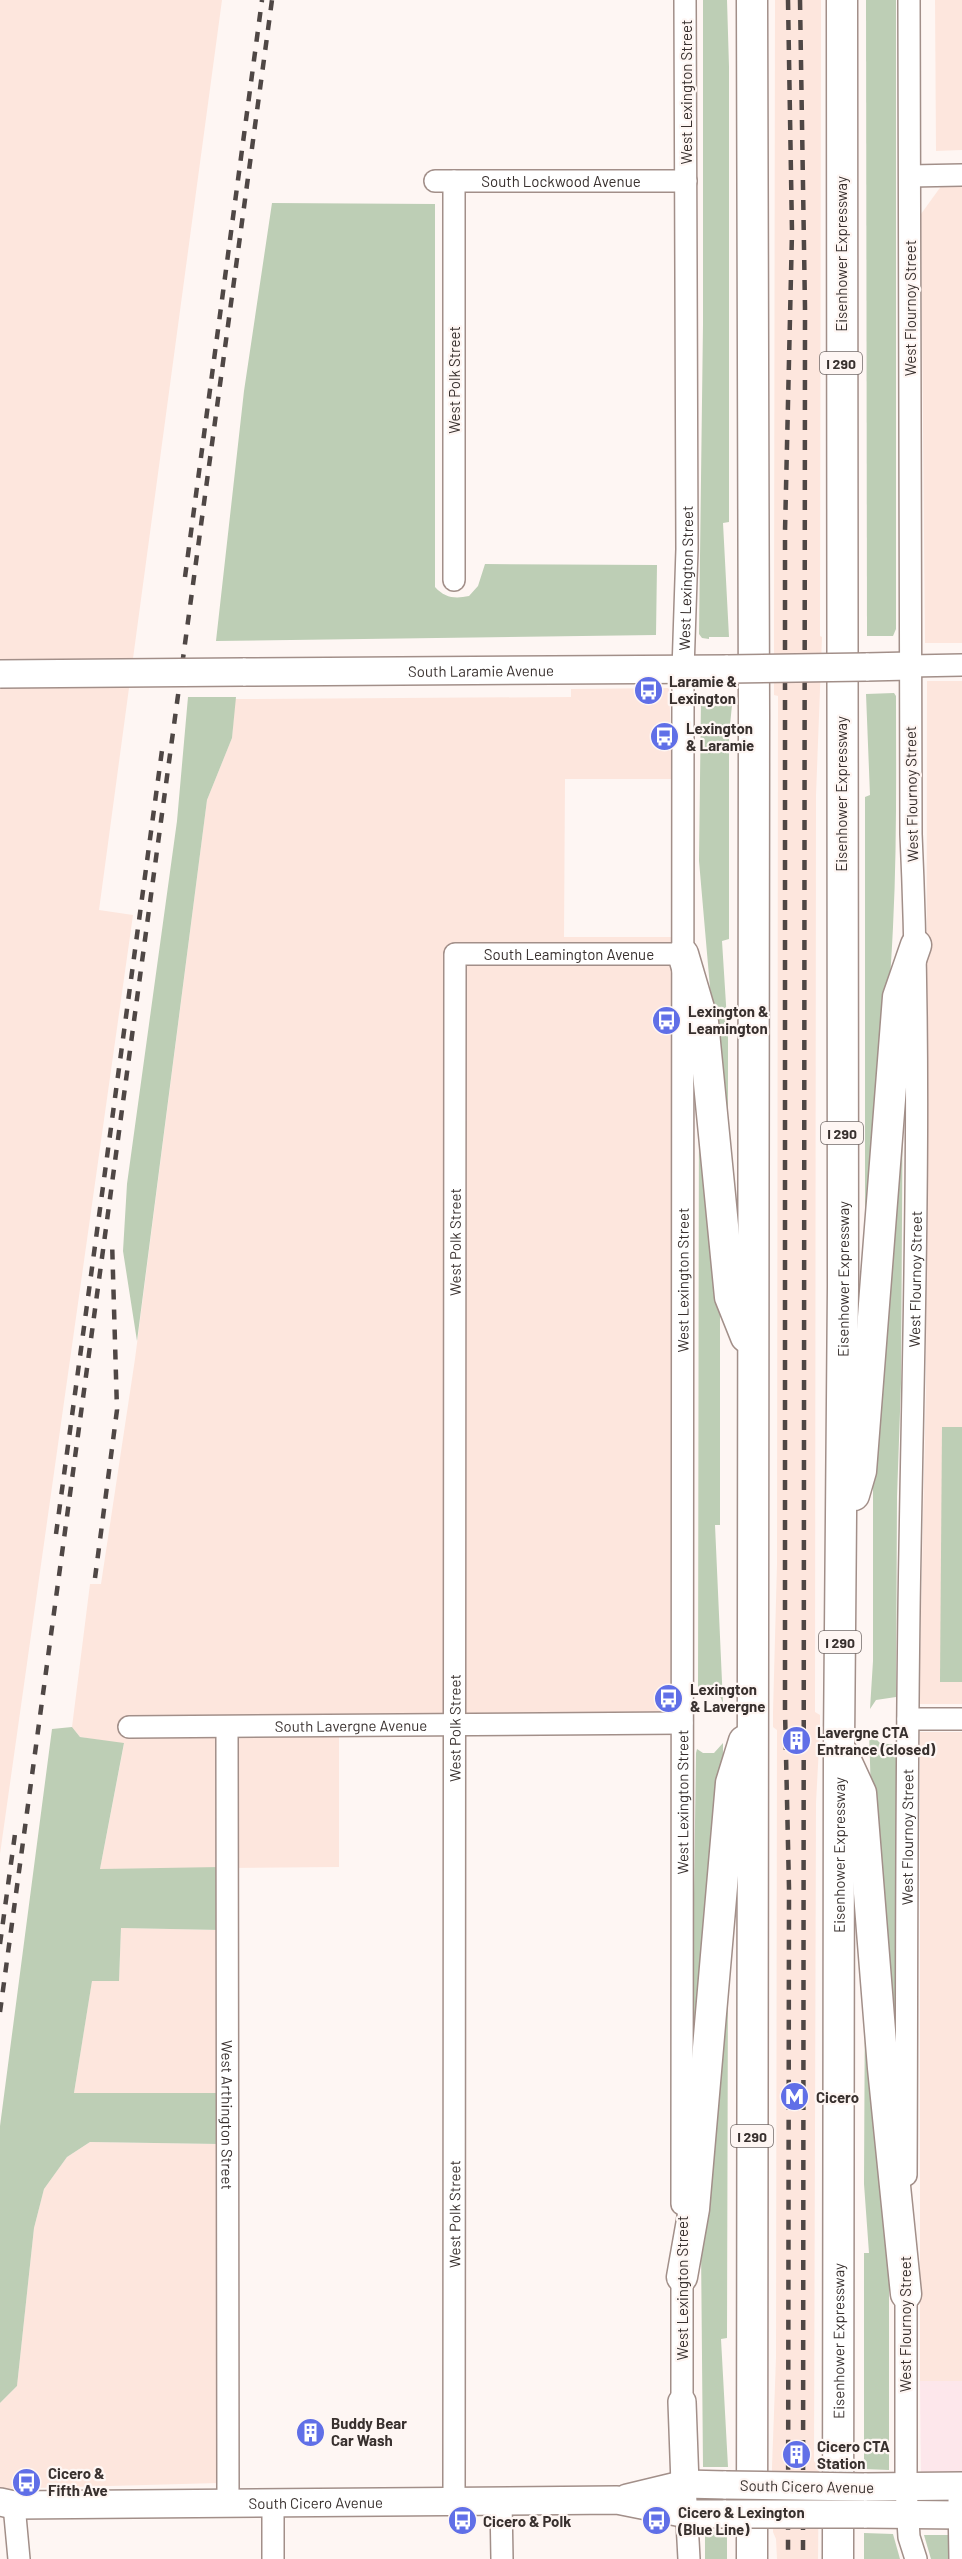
<svg xmlns="http://www.w3.org/2000/svg" width="962" height="2559" viewBox="0 0 962 2559" font-family="Barlow,sans-serif">
<style>
.commercial{fill:#fde7eb}
.built{fill:#fde6dd}
.green{fill:#bdceb5}
.lines{fill:none;stroke-linecap:round;stroke-linejoin:round}
.minor-casing{stroke:#a28f89;stroke-width:24}
.major-casing{stroke:#a28f89;stroke-width:30}
.highway-casing{stroke:#a28f89;stroke-width:33}
.minor{stroke:#fff;stroke-width:21}
.major{stroke:#fff;stroke-width:27}
.highway{stroke:#fff;stroke-width:30}
.rail{stroke:#4f4745;stroke-width:4.5;stroke-dasharray:10 10;stroke-linecap:butt}
.major-bridge-casing{stroke:#a28f89;stroke-width:30;stroke-linecap:butt}
.major-bridge{stroke:#fff;stroke-width:27}
.labels{text-anchor:middle;dominant-baseline:central;stroke-width:4.5;stroke-linejoin:round;paint-order:stroke}
.shield{fill:#fef6f3;stroke:#736b69;stroke-width:1.5}
.shield-label{font-size:14px;font-weight:bold;fill:#38302e}
.street-label{font-size:15px;fill:#38302e;stroke:#fef6f3}
.poi-label{font-size:15px;font-weight:bold;fill:#38302e;stroke:#fef6f3;text-anchor:start}
</style>
<rect width="100%" height="100%" fill="#fef6f3"/>
<path class="commercial" d="M920 2381H962V2478H921Z"/>
<g class="built">
<path d="M0 0H222L99 910 133 915 0 1854Z"/>
<path d="M775 0H821V11L820 636 822 637 816 795 815 1712 820 1715V1728L816 1803 814 2461 819 2468 818 2559H777L776 2539 773 2532 772 2467 776 2358 777 1730 773 1727V1712L777 1564 778 696 774 695V635Z"/>
<path d="M935 0H962V150L936 151Z"/>
<path d="M942 185H962V643H925L921 214Z"/>
<path d="M927 681H962V1704H919L926 1385Z"/>
<path d="M669 688 673 779H565L564 937H673V1712L339 1715V1867L100 1869 124 1744 80 1737 72 1727 90 1584H101L135 1359 207 800 232 738 235 699 571 697V689Z"/>
<rect x="920" y="1732" width="42" height="649"/>
<path d="M121 1928 220 1930 219 2093H74L92 1980H119Z"/>
<path d="M90 2142 219 2144V2483L0 2489V2403L17 2386 34 2228 44 2189 67 2157Z"/>
</g>
<g class="green">
<path d="M703 0H727L729 67V522L723 523 729 637H709V639L702 638 699 634 703 324Z"/>
<path d="M866 0H896V629L893 636H867Z"/>
<path d="M272 203 435 204V587C445 598 455 599 469 596L478 586 485 564 657 565 656 635 216 641 244 391Z"/>
<path d="M894 693 896 696C896 773 897 850 893 927 888 1032 876 1136 865 1240V797L870 795 866 694Z"/>
<path d="M733 695 729 735V939L722 941 728 1036V1195L699 861 701 698 702 696Z"/>
<path d="M188 697H236L232 738 207 800 137 1341 123 1251 127 1184 177 821Z"/>
<path d="M903 1054 901 1383 897 1497 896 1697 876 1700 870 1709 873 1661V1419Z"/>
<path d="M699 1080 720 1283V1525H715L723 1704 721 1698 713 1691 698 1695Z"/>
<path d="M942 1427H962V1682H940Z"/>
<path d="M72 1727 80 1737 124 1743 100 1869 221 1867 220 1930 121 1928 119 1981H92L74 2093H219V2144L90 2142 67 2157 44 2189 34 2228 17 2386 0 2403V2126L52 1729Z"/>
<path d="M869 1732 880 1743 896 1745 897 2109 871 1793Z"/>
<path d="M723 1743V1774L691 2105 696 1753 697 1749 703 1753H714Z"/>
<path d="M728 1976 727 2338 721 2339 728 2467H703L701 2247Z"/>
<path d="M865 1987 889 2253V2470L864 2469V2253H869L864 2184Z"/>
<rect x="705" y="2531" width="22" height="28"/>
<path d="M864 2533 893 2534 900 2559H864Z"/>
<path d="M924 2535H949L950 2559H931Z"/>
</g>
<g class="lines">
<defs>
<g id="minor">
<path d="M910 176 962 175"/>
<path id="s1" d="M435 181H686"/>
<path d="M454 181V580"/>
<path d="M910 666 962 665"/>
<path d="M908 1719H962"/>
<path id="s2" d="M129 1727 682 1723"/>
<path id="s3" d="M227 1727 228 2503"/>
<path id="s4" d="M906 2175C907 1967 906 1758 910 1549 914 1311 922 1072 911 834L909 0"/>
<path id="s5" d="M682 2204 683 670 687 549 685 0"/>
<path d="M682 2263V2402"/>
<path d="M906 2282V2488L909 2537 916 2559"/>
<path d="M685 2484 689 2559"/>
<path d="M959 2500 960 2559"/>
<path d="M501 2501 502 2559"/>
<path id="s6" d="M454 2502 455 954H683"/>
<path d="M273 2503V2559"/>
<path d="M14 2505 19 2559"/>
</g>
<g id="major">
<path d="M866 667 910 666"/>
<path id="s7" d="M243 672 728 669"/>
<path d="M682 2402 685 2484"/>
<path d="M864 2487 962 2486"/>
<path d="M627 2498 685 2484 726 2485"/>
<path id="s8" d="M0 2502 14 2505 617 2500 687 2514H726"/>
<path d="M864 2514 962 2515"/>
</g>
<g id="highway">
<path d="M752 0 754 716 752 2559"/>
<path d="M683 954 703 1022 730 1297 746 1337"/>
<path d="M854 1495 861 1471 898 997 916 945"/>
<path d="M843 1754 861 1793 883 2068 906 2294"/>
<path d="M682 2277 694 2209 731 1783 744 1741"/>
<path id="s9" d="M838 2559 839 1744 843 1287 842 0"/>
</g>
</defs>
<use href="#minor" class="minor-casing"/>
<use href="#major" class="major-casing"/>
<use href="#highway" class="highway-casing"/>
<use href="#minor" class="minor"/>
<use href="#major" class="major"/>
<use href="#highway" class="highway"/>
<g class="rail">
<path d="M788 0 792 232 785 531V1711L789 1888 788 2559"/>
<path d="M800 0 805 308 803 2559"/>
<path d="M185 577 262 0"/>
<path d="M56 1534 163 743"/>
<path d="M95 1578 117 1410 112 1240"/>
<path d="M0 1944 15 1834"/>
<path d="M0 2012 272 0"/>
</g>
<defs>
<g id="major-bridge">
<path d="M728 669 866 667"/>
<path d="M0 674 243 672"/>
<path d="M726 2485 864 2487"/>
<path d="M726 2514H864"/>
</g>
</defs>
<use href="#major-bridge" class="major-bridge-casing"/>
<use href="#major-bridge" class="major-bridge"/>
</g>
<defs>
<symbol id="bus-disc" viewBox="-11 -11 22 22"><circle r="9.5" fill="#606fe7" stroke="#fef6f3"/><path d="M-5-6H5V4H4V6H2V4H-2V6H-4V4H-5ZM-3.5-4V0h7V-4ZM-3.5 1.2v1.5H-2V1.2ZM2 1.2v1.5H3.5V1.2Z" fill="#fff"/></symbol>
<symbol id="building-disc" viewBox="-11 -11 22 22"><circle r="9.5" fill="#606fe7" stroke="#fef6f3"/><path d="M-4-6H4V6H1V3H-1V6H-4ZM-2.5-4.3h1.7v1.8h-1.7ZM.8-4.3h1.7v1.8H.8ZM-2.5-1h1.7V.8h-1.7ZM.8-1h1.7V.8H.8Z" fill="#fff"/></symbol>
<symbol id="metro-disc" viewBox="-11 -11 22 22"><circle r="9.5" fill="#606fe7" stroke="#fef6f3"/><path d="M-5.5 5V-5H-3L0 0L3-5H5.5V5H3V-.5L0 4L-3-.5V5Z" fill="#fff"/></symbol>
</defs>
<g fill-rule="evenodd">
<use href="#bus-disc" x="632" y="674" width="33" height="33"/>
<use href="#bus-disc" x="648" y="720" width="33" height="33"/>
<use href="#bus-disc" x="650" y="1004" width="33" height="33"/>
<use href="#bus-disc" x="652" y="1682" width="33" height="33"/>
<use href="#building-disc" x="780" y="1724" width="33" height="33"/>
<use href="#metro-disc" x="778" y="2080" width="33" height="33"/>
<use href="#building-disc" x="294" y="2416" width="33" height="33"/>
<use href="#building-disc" x="780" y="2438" width="33" height="33"/>
<use href="#bus-disc" x="10" y="2466" width="33" height="33"/>
<use href="#bus-disc" x="446" y="2504" width="33" height="33"/>
<use href="#bus-disc" x="640" y="2504" width="33" height="33"/>
</g>
<g class="labels">
<g class="shield">
<rect x="820" y="352" width="42" height="22" rx="4.5"/>
<rect x="821" y="1122" width="42" height="22" rx="4.5"/>
<rect x="819" y="1631" width="42" height="22" rx="4.5"/>
<rect x="731" y="2125" width="42" height="22" rx="4.5"/>
</g>
<g class="shield-label">
<text x="841" y="363">I 290</text>
<text x="842" y="1133">I 290</text>
<text x="840" y="1642">I 290</text>
<text x="752" y="2136">I 290</text>
</g>
<g class="street-label">
<text transform="translate(686 92) rotate(-90)">West Lexington Street</text>
<text stroke="none"><textPath href="#s1" startOffset="126">South Lockwood Avenue</textPath></text>
<text transform="translate(841 254) rotate(-90)">Eisenhower Expressway</text>
<text transform="translate(910 308) rotate(-90)">West Flournoy Street</text>
<text transform="translate(454 380) rotate(-90)">West Polk Street</text>
<text stroke="none"><textPath href="#s5" startOffset="1626">West Lexington Street</textPath></text>
<text stroke="none"><textPath href="#s7" startOffset="238">South Laramie Avenue</textPath></text>
<text transform="translate(841 794) rotate(-90)">Eisenhower Expressway</text>
<text transform="translate(911 794) rotate(-91)">West Flournoy Street</text>
<text stroke="none"><textPath href="#s6" startOffset="1662">South Leamington Avenue</textPath></text>
<text stroke="none"><textPath href="#s6" startOffset="1260">West Polk Street</textPath></text>
<text stroke="none"><textPath href="#s5" startOffset="924">West Lexington Street</textPath></text>
<text stroke="none"><textPath href="#s9" startOffset="1280">Eisenhower Expressway</textPath></text>
<text stroke="none"><textPath href="#s4" startOffset="896">West Flournoy Street</textPath></text>
<text stroke="none"><textPath href="#s2" startOffset="222">South Lavergne Avenue</textPath></text>
<text stroke="none"><textPath href="#s6" startOffset="774">West Polk Street</textPath></text>
<text stroke="none"><textPath href="#s5" startOffset="402">West Lexington Street</textPath></text>
<text stroke="none"><textPath href="#s4" startOffset="338">West Flournoy Street</textPath></text>
<text stroke="none"><textPath href="#s9" startOffset="704">Eisenhower Expressway</textPath></text>
<text stroke="none"><textPath href="#s3" startOffset="388">West Arthington Street</textPath></text>
<text stroke="none"><textPath href="#s6" startOffset="288">West Polk Street</textPath></text>
<text transform="translate(682 2288) rotate(-90)">West Lexington Street</text>
<text transform="translate(905 2324) rotate(-90)">West Flournoy Street</text>
<text stroke="none"><textPath href="#s9" startOffset="218">Eisenhower Expressway</textPath></text>
<text transform="translate(807 2486) rotate(1)">South Cicero Avenue</text>
<text stroke="none"><textPath href="#s8" startOffset="316">South Cicero Avenue</textPath></text>
</g>
<g class="poi-label">
<text x="669" y="681">Laramie &amp;<tspan x="669" dy="17">Lexington</tspan></text>
<text x="686" y="728">Lexington<tspan x="686" dy="17">&amp; Laramie</tspan></text>
<text x="688" y="1011">Lexington &amp;<tspan x="688" dy="17">Leamington</tspan></text>
<text x="690" y="1689">Lexington<tspan x="690" dy="17">&amp; Lavergne</tspan></text>
<text x="817" y="1732">Lavergne CTA<tspan x="817" dy="17">Entrance (closed)</tspan></text>
<text x="816" y="2097">Cicero</text>
<text x="331" y="2423">Buddy Bear<tspan x="331" dy="17">Car Wash</tspan></text>
<text x="817" y="2446">Cicero CTA<tspan x="817" dy="17">Station</tspan></text>
<text x="48" y="2473">Cicero &amp;<tspan x="48" dy="17">Fifth Ave</tspan></text>
<text x="678" y="2512">Cicero &amp; Lexington<tspan x="678" dy="17">(Blue Line)</tspan></text>
<text x="483" y="2521">Cicero &amp; Polk</text>
</g>
</g>
</svg>
